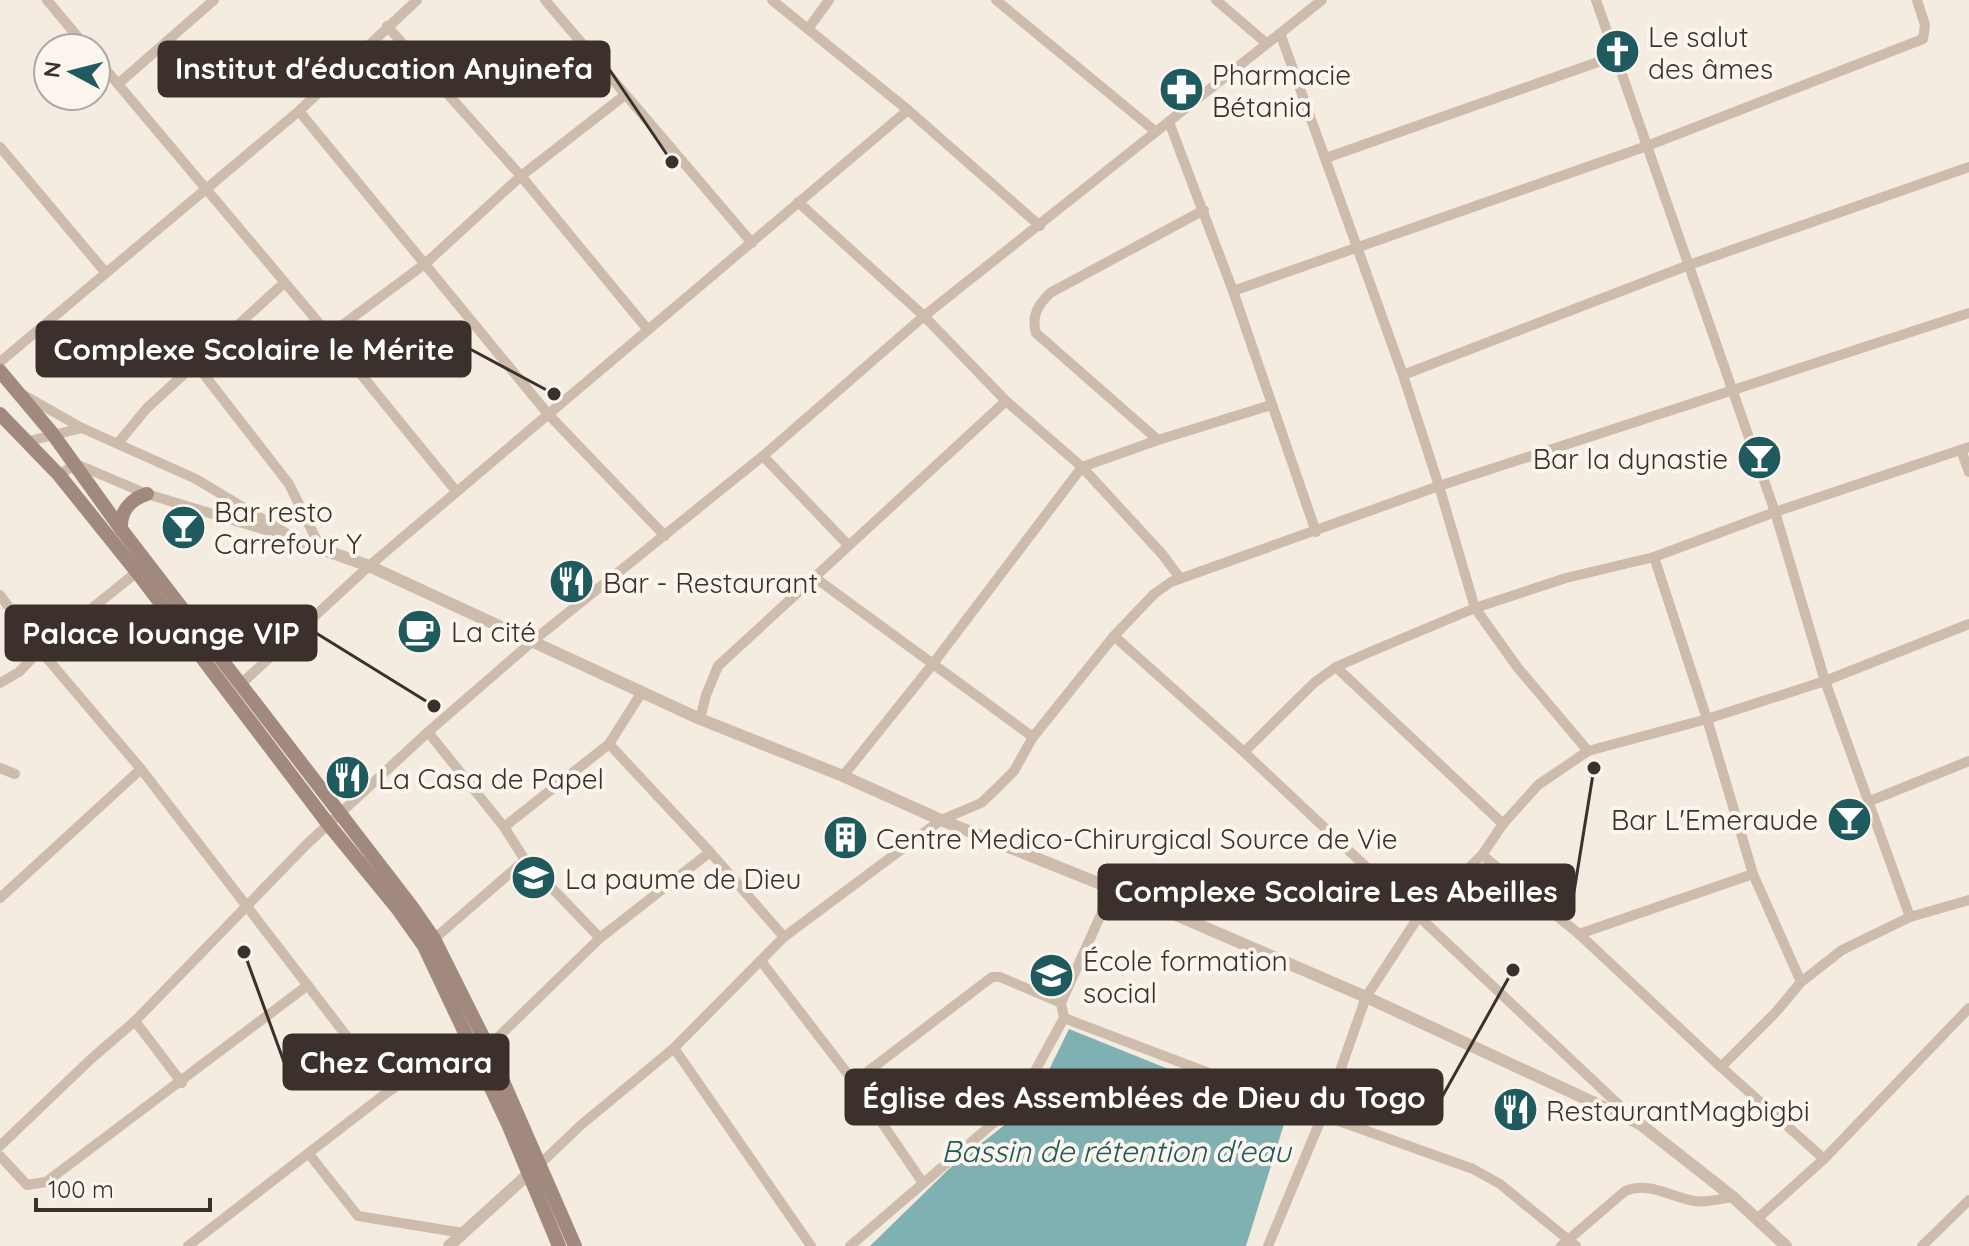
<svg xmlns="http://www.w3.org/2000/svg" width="1969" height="1246" viewBox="0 0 1969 1246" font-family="Quicksand,sans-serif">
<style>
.water{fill:#7fb0b2}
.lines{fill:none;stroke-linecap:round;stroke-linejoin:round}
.minor{stroke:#cdbbac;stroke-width:10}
.tertiary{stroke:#cdbbac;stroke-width:12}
.secondary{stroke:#a18a7d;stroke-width:14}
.labels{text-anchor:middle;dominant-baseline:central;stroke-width:8;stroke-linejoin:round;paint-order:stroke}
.poi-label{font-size:28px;fill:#3b302b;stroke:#fbf5ee;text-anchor:start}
.water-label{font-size:30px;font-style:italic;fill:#1f5a5e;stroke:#fbf5ee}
.leader{fill:none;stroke:#3b302b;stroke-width:3}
.callout-dot{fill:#3b302b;stroke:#fbf5ee;stroke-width:3}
.callout{fill:#3b302b;stroke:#3b302b;stroke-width:3}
.callout-label{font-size:30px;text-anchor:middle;font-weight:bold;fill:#fff}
</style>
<rect width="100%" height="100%" fill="#f4ebe1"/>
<path class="water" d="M1069 1029 1280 1114 1284 1124 1246 1246H870L950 1168 1025 1109 1043 1082Z"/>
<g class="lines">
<g class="minor">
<path d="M47 0 87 48"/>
<path d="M545 0 752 243"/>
<path d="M772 0 908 110 1040 226"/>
<path d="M996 0 1155 131"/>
<path d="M1216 0 1266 43"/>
<path d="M1596 0 1775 512 1825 681 1910 917"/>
<path d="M387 26 521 176 648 330"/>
<path d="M808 29 829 0"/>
<path d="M1280 33 1403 375 1439 486 1475 608 1518 668 1588 751"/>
<path d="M96 58 329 335 456 491"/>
<path d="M118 84 214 0"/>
<path d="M299 111 548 414 665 536"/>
<path d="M1169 122 1233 291 1316 532"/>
<path d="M0 147 106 273"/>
<path d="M1326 158 1615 56"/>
<path d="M798 202 924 316 1006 401 1082 467 1162 554 1180 578"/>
<path d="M1233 291 1647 146 1923 39 1925 25 1917 0"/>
<path d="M329 335 426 263 521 176 625 95"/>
<path d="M0 362 299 111 417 0"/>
<path d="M195 363 289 484 320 547"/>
<path d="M1403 375 1689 265 1969 167"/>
<path d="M22 394 82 428 196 479 299 541"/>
<path d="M1158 440 1036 333C1031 316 1038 305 1050 293L1204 210"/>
<path d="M29 441 82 428"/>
<path d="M118 443 147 408 284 283"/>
<path d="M1961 450 1969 472"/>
<path d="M763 456 848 545"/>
<path d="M59 475 76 464 147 494 282 535"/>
<path d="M1654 557 1707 719 1753 874 1801 982"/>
<path d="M814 577 1033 737"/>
<path d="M0 595 40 650 141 769 389 1091"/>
<path d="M1114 636 1244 752 1635 1120"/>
<path d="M1336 667 1503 824"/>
<path d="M0 683 19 672 40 650 137 572"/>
<path d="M241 684 369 566 908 110"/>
<path d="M642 692 609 744 710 852 784 937"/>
<path d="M700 719 706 695 718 666 1006 401"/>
<path d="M428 732 504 827 525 860 600 938"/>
<path d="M1244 752 1315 682 1336 667 1370 652 1475 608 1566 578 1654 557 1775 512 1969 447"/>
<path d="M0 768 15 774"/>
<path d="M843 776 932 665 1082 467 1158 440 1271 405"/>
<path d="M1870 801 1969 761"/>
<path d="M504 827 609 744"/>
<path d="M1482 855 1579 934 1721 1067 1824 1159"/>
<path d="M0 898 141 769"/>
<path d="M1579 934 1753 874"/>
<path d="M434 939 525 860"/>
<path d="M761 961 854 1082 923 1183"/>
<path d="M1064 1018 1283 1101 1473 1169 1500 1184 1576 1246"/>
<path d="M135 1021 182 1083"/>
<path d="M488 1047 600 938 710 852"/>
<path d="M674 1048 811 1246"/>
<path d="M1721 1067 1776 1012 1801 982 1842 950 1910 917 1969 900"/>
<path d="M854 1082 992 977H1000L1061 1003"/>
<path d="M0 1146 91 1059 135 1021 307 844 428 732 534 640 763 456 924 316 1322 0"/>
<path d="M309 1154 358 1216 463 1233"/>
<path d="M0 1156 27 1185 46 1182 308 985"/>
<path d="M539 1165 581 1125 674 1048 784 937 941 820 981 803 995 790 1014 771 1033 737 1114 636 1154 594 1171 582 1439 486 1969 313"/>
<path d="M1757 1219 1824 1159 1969 1008"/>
<path d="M188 1246 389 1091 469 1037"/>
<path d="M850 1246 1018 1102 1064 1018 1061 1003 1112 890"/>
<path d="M1268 1246 1334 1088 1366 997 1419 916 1482 855 1503 824 1538 785 1588 751 1707 719 1825 681 1969 624"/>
<path d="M1561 1246 1625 1191C1649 1181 1670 1197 1694 1201 1706 1203 1720 1199 1733 1197"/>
<path d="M1922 1246 1969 1200"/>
</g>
<g class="tertiary">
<path d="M299 541 369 566 700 719 843 776 941 820 1153 905 1366 997 1640 1124 1733 1197 1786 1246"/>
<path d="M449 1246 535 1168"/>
</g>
<g class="secondary">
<path d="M0 371 52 433 121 529 412 907 434 939 488 1047 575 1246"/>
<path d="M0 414 59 475 137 572 329 825 397 908 424 946 508 1124 559 1246"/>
<path d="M121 529C120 511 131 499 147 494"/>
</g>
</g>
<defs>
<symbol id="church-disc" viewBox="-11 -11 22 22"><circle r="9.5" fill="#1f5a5e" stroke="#fbf5ee"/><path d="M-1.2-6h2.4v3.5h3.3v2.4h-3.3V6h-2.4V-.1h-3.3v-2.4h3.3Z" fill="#fff"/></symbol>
<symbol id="pharmacy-disc" viewBox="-11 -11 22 22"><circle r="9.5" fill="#1f5a5e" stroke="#fbf5ee"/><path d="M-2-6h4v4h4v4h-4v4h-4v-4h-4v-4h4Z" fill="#fff"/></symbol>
<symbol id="bar-disc" viewBox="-11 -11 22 22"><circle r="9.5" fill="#1f5a5e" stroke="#fbf5ee"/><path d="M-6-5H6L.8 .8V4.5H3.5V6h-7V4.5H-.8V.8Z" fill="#fff"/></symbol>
<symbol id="restaurant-disc" viewBox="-11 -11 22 22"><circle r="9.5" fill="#1f5a5e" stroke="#fbf5ee"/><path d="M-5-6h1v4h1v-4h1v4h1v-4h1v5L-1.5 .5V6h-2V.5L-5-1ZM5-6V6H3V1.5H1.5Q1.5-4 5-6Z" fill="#fff"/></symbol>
<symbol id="cafe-disc" viewBox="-11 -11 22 22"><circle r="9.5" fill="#1f5a5e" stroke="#fbf5ee"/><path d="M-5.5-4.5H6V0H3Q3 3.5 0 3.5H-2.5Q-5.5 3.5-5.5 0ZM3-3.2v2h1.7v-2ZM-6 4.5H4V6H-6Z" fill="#fff"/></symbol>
<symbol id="building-disc" viewBox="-11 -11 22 22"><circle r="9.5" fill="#1f5a5e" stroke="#fbf5ee"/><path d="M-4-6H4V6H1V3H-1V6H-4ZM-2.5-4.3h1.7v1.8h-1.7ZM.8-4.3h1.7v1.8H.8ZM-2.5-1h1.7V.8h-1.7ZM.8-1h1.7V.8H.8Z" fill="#fff"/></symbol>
<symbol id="school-disc" viewBox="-11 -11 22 22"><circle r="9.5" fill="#1f5a5e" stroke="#fbf5ee"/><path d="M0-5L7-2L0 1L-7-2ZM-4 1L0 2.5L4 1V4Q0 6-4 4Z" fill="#fff"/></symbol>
</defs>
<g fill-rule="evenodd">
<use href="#church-disc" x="1592" y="26" width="51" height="51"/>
<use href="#pharmacy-disc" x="1156" y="64" width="51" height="51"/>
<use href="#bar-disc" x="1734" y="432" width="51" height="51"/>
<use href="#bar-disc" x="158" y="502" width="51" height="51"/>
<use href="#restaurant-disc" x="546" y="556" width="51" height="51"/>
<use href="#cafe-disc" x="394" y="606" width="51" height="51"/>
<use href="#restaurant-disc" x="322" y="752" width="51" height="51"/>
<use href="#bar-disc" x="1824" y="794" width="51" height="51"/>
<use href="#building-disc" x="820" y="812" width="51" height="51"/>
<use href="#school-disc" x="508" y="852" width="51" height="51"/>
<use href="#school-disc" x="1026" y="950" width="51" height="51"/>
<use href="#restaurant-disc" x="1490" y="1084" width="51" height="51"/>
</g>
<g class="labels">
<g class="poi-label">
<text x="1648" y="36">Le salut<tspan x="1648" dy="32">des âmes</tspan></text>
<text x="1212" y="74">Pharmacie<tspan x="1212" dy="32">Bétania</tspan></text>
<text x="1728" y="458" text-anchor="end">Bar la dynastie</text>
<text x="214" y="511">Bar resto<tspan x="214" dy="32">Carrefour Y</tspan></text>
<text x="603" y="582">Bar - Restaurant</text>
<text x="451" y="631">La cité</text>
<text x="378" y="778">La Casa de Papel</text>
<text x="1818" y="819" text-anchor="end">Bar L'Emeraude</text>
<text x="876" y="838">Centre Medico-Chirurgical Source de Vie</text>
<text x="565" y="878">La paume de Dieu</text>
<text x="1083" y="960">École formation<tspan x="1083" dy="32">social</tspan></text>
<text x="1546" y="1110">RestaurantMagbigbi</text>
</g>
<g class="water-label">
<text x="1116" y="1151">Bassin de rétention d'eau</text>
</g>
</g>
<path class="leader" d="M672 162L609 69M554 394L470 349M434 706L316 633M1594 768L1574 892M244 952L284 1062M1513 970L1442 1097"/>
<g class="callout-dot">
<circle cx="672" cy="162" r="8"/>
<circle cx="554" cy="394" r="8"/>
<circle cx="434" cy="706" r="8"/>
<circle cx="1594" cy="768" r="8"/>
<circle cx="244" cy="952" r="8"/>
<circle cx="1513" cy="970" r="8"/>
</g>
<g class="callout">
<rect x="159" y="42" width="450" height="54" rx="8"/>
<rect x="37" y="322" width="433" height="54" rx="8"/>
<rect x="6" y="606" width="310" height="54" rx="8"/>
<rect x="1099" y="865" width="475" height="54" rx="8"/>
<rect x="284" y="1035" width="224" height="54" rx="8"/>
<rect x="846" y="1070" width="596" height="54" rx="8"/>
</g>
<g class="callout-label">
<text x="384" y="79">Institut d'éducation Anyinefa</text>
<text x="254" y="360">Complexe Scolaire le Mérite</text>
<text x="161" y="644">Palace louange VIP</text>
<text x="1336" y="902">Complexe Scolaire Les Abeilles</text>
<text x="396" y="1073">Chez Camara</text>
<text x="1144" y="1108">Église des Assemblées de Dieu du Togo</text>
</g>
<g transform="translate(72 72) rotate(277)"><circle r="38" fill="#fbf5ee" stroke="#aea6a0" stroke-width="2"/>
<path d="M0-6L14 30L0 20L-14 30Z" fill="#1f5a5e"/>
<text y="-12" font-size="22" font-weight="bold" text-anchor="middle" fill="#3b302b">N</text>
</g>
<path d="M36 1198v12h174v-12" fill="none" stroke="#3b302b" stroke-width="4"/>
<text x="48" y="1198" font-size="24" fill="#3b302b" stroke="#fbf5ee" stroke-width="6" paint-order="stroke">100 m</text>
</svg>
